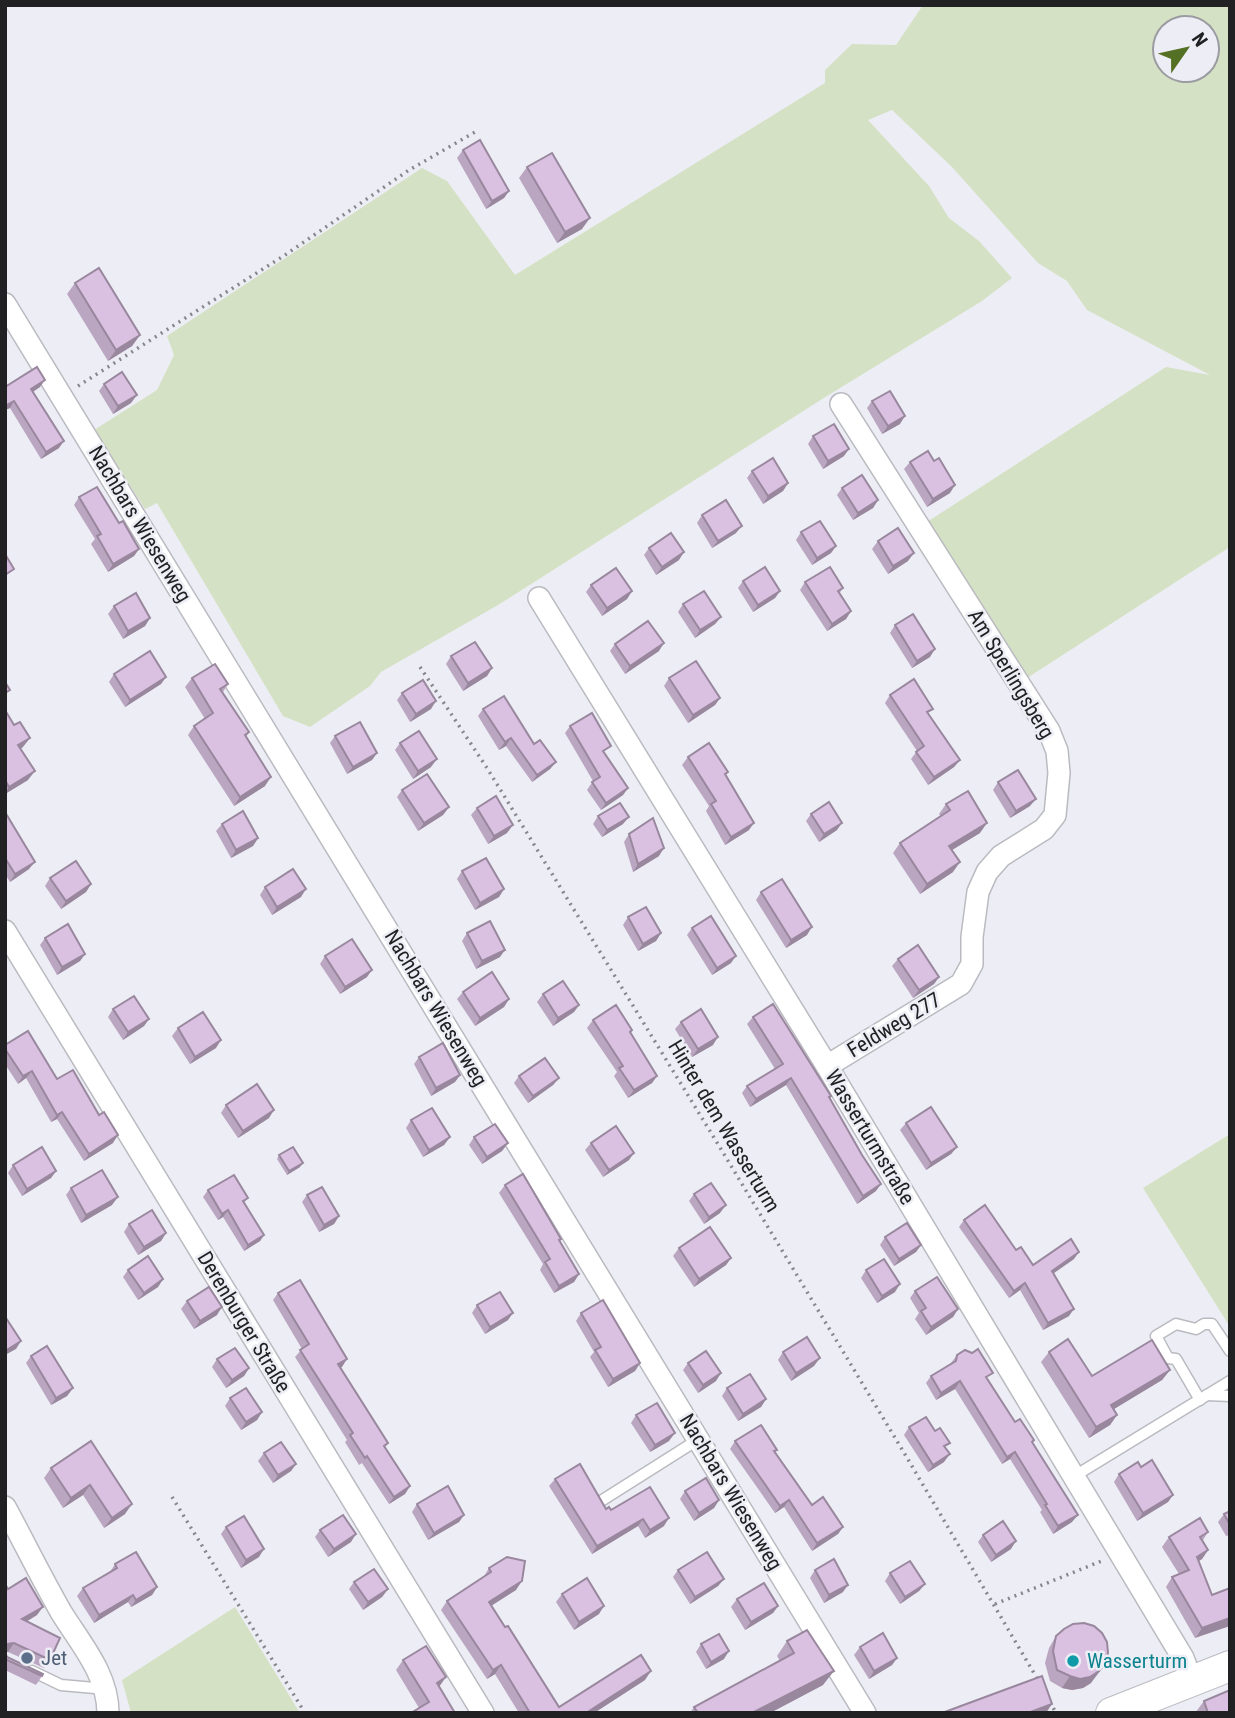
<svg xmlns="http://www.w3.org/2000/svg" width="1235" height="1718" viewBox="0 0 1235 1718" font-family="'Roboto Condensed',sans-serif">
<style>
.green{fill:#d5e1c4;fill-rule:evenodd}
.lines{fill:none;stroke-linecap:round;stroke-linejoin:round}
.lane-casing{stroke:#babac1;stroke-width:13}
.street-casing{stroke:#babac1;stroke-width:24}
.secondary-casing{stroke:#babac1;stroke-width:32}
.path{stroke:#86868b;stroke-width:3.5;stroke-dasharray:2 5;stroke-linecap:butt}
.lane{stroke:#fff;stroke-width:10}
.street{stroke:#fff;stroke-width:21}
.secondary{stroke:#fff;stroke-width:30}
.wall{fill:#bba6c2}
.shaded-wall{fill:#99879e}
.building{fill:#dac1e1;stroke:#99879e;stroke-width:2}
.service-dot{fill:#5c6f8a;stroke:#edeef5;stroke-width:2.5}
.culture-dot{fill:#0f9aa8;stroke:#edeef5;stroke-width:2.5}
.labels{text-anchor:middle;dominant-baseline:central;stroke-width:5;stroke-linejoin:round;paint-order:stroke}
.street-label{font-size:21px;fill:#212124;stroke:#edeef5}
.service-label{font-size:21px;fill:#4e5e75;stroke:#edeef5;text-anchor:start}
.culture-label{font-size:21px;fill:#0d838f;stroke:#edeef5;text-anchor:start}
</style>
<rect width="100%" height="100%" fill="#edeef5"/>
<g class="green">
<path d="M923 5H1230V547L1024 680 927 522 1166 367 1210 375 1087 310 1067 281 1038 263 952 167 892 110 868 120 929 186 949 218 979 241 1012 278 982 301 827 396 498 605 381 672 370 686 310 727 283 716 157 503 145 509 94 430 157 390 174 355 167 336 422 168 447 181 515 275 825 83V70L852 44 896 45ZM1165 28H1207V70H1165Z"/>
<path d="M1230 1134V1327L1143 1188Z"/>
<path d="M235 1607 300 1713H131L122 1680Z"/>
</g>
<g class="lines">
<defs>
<g id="lane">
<path d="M1207 1395 1230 1396"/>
<path d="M1200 1400 1176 1359 1168 1358 1156 1336 1176 1324 1196 1329 1204 1324H1212L1230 1351"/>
<path d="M1073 1477 1230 1381"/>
<path d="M601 1501 699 1439"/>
<path d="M32 1671 61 1685 106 1689"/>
</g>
<g id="street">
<path d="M5 304 865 1713"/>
<path d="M539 598 827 1066 1183 1658 1192 1681"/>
<path d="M5 931 483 1713"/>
<path d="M827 1066 961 984 972 964V937L978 892 987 872 1001 856 1044 829 1055 815 1059 773 1057 751 1049 731 841 404"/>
<path d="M5 1507C24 1542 41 1577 61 1612 80 1643 108 1674 108 1713"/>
</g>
<path id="secondary" d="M1111 1713 1230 1666"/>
</defs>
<use href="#lane" class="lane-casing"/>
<use href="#street" class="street-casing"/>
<use href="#secondary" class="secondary-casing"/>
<g class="path">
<path d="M78 386 285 255 409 170 477 131"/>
<path d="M420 667 487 768 713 1136 903 1451 1038 1680"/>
<path d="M172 1497 305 1713"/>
<path d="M995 1604 1104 1560"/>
<path d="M1050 1702 1056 1713"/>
</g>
<use href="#lane" class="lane"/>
<use href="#street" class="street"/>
<use href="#secondary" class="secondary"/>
</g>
<g class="wall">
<path d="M463 150 509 191 504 198 486 209 457 158Z"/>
<path d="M527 167 582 229 557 243 519 178Z"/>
<path d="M75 283 140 335 132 346 108 361 67 294Z"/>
<path d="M104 384 131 403 113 414 99 391Z"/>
<path d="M5 387H40L33 392 59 448 41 459 10 408 5 410Z"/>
<path d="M872 401 900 424 882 434 867 408Z"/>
<path d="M813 436 844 456 823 469 808 444Z"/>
<path d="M934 461 950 493 927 507 904 469 910 462Z"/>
<path d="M752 471 788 483 783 491 763 504 747 478Z"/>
<path d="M842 488 878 500 873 508 853 520 837 495Z"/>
<path d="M79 497 139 549 134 556 108 572 91 544 95 539 74 505Z"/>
<path d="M702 515 736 533 712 548 697 523Z"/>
<path d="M801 532 836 546 831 553 812 565 796 540Z"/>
<path d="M878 541 908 561 888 574 872 549Z"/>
<path d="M649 548 679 560 656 575 644 555Z"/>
<path d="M743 581 780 591 775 598 753 612 738 588Z"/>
<path d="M805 582 843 588 839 594 851 611 846 619 827 631 800 590Z"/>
<path d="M591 585 632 591 627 599 602 616 586 592Z"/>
<path d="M683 604 721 617 715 624 695 638 678 612Z"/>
<path d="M114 606 150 618 145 626 123 639 108 614Z"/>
<path d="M895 625 930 657 912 668 890 633Z"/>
<path d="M615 644 659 651 625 674 610 651Z"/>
<path d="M451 656 492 668 487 676 463 691 446 664Z"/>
<path d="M114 674 166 677 161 684 125 707 109 682Z"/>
<path d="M192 678 228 684 223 692 249 732 246 737 265 786 234 806 188 735 194 726 205 719 185 687Z"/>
<path d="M669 678 720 698 715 705 688 723 664 686Z"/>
<path d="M402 693 431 709 410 722 397 700Z"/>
<path d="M890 695 929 715 960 760 954 767 928 785 911 759 917 751 885 703Z"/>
<path d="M483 709 534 744 556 762 550 769 532 782 506 746 499 750 478 716Z"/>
<path d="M5 710 23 747 20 749 28 780 5 794Z"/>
<path d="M570 726 605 754 628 788 623 795 601 810 587 790 593 781 565 733Z"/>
<path d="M335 736 377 753 372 760 347 774 330 743Z"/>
<path d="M400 743 431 767 413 779 395 750Z"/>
<path d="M688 757 728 772 726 775 749 830 725 845 706 811 709 806 682 765Z"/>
<path d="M998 782 1030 806 1010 818 993 790Z"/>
<path d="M402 790 449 807 443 815 418 831 397 797Z"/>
<path d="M946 804 980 833 952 850 953 872 920 894 893 853 900 843 941 817 939 814Z"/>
<path d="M477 808 507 833 488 844 471 815Z"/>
<path d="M5 812 29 869 10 882 5 874Z"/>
<path d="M811 814 837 830 819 842 806 821Z"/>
<path d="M598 816 623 824 602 837 593 824Z"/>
<path d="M222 824 258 838 253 846 231 858 216 831Z"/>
<path d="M629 834 659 856 633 872 624 842Z"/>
<path d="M462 871 504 889 499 897 475 910 457 879Z"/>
<path d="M50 878 91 884 86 892 61 909 45 886Z"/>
<path d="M265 887 301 897 272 915 260 895Z"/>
<path d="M761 892 807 935 786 948 756 900Z"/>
<path d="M628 917 661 933 656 941 638 951 623 925Z"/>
<path d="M692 928 731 963 712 975 687 935Z"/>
<path d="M467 933 500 957 476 969 462 941Z"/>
<path d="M45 938 85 954 80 961 57 975 40 945Z"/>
<path d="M325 956 367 977 340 994 320 964Z"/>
<path d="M898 959 939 977 934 984 913 998 892 966Z"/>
<path d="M463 992 509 999 504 1007 475 1026 457 999Z"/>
<path d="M543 994 579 1005 574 1012 553 1026 537 1002Z"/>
<path d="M113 1009 149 1019 144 1026 123 1040 108 1017Z"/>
<path d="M753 1017 831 1096 830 1098 876 1191 857 1204 786 1085 750 1107 742 1093 747 1086 775 1069 747 1024Z"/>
<path d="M593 1020 632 1030 630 1033 657 1076 652 1083 628 1098 614 1076 617 1072 587 1028Z"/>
<path d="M681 1022 713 1045 692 1057 675 1029Z"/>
<path d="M178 1028 216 1048 190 1064 172 1036Z"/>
<path d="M5 1045 57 1079 113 1143 84 1161 57 1119 51 1122 26 1078 18 1084 5 1064Z"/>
<path d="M419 1057 460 1075 455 1082 431 1096 414 1064Z"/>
<path d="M519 1076 559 1078 553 1085 528 1103 514 1083Z"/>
<path d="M226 1105 269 1118 238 1138 221 1113Z"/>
<path d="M411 1120 450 1137 444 1145 423 1157 406 1128Z"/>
<path d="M906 1123 957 1147 951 1154 926 1170 900 1130Z"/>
<path d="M474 1137 508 1143 502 1151 482 1164 469 1145Z"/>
<path d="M591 1143 629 1160 603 1177 585 1150Z"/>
<path d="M279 1155 300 1167 287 1175 277 1159Z"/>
<path d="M13 1165 56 1171 51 1178 22 1196 8 1173Z"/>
<path d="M505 1185 561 1239 559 1241 579 1274 574 1282 554 1293 540 1270 543 1264 499 1193Z"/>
<path d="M71 1188 112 1205 81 1223 66 1195Z"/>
<path d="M208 1190 248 1198 244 1203 264 1235 260 1241 244 1251 223 1217 218 1220 203 1197Z"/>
<path d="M694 1194 720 1213 704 1224 689 1201Z"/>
<path d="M307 1195 339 1216 334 1224 319 1232 302 1202Z"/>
<path d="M964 1220 1016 1250 1033 1265 1074 1259 1053 1273 1069 1316 1043 1330 1020 1290 1009 1298 959 1227Z"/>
<path d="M129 1224 166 1233 161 1241 138 1255 124 1232Z"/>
<path d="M885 1237 921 1245 916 1252 894 1266 880 1245Z"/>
<path d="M679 1248 731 1258 726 1265 694 1287 673 1256Z"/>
<path d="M128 1270 163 1279 158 1287 138 1300 123 1277Z"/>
<path d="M866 1270 895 1292 877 1303 861 1278Z"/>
<path d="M915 1291 958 1309 953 1317 926 1335 915 1319 919 1313 910 1298Z"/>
<path d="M278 1293 347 1359 340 1367 388 1443 385 1447 410 1486 405 1494 389 1504 362 1463 359 1465 345 1442 347 1440 295 1357 302 1349 273 1300Z"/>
<path d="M187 1301 217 1315 194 1329 181 1309Z"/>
<path d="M477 1305 508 1320 485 1334 472 1313Z"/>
<path d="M581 1313 640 1363 635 1371 608 1387 590 1357 594 1352 576 1321Z"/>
<path d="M783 1352 814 1366 791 1381 778 1360Z"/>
<path d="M1049 1352 1092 1376 1170 1370 1162 1380 1114 1409 1117 1415 1110 1425 1089 1438 1041 1362Z"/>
<path d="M957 1355 988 1379 1015 1422 1034 1440 1032 1442 1072 1522 1053 1534 1040 1512 1042 1510 1010 1459 1002 1464 955 1389 936 1400 926 1383 931 1376 951 1363Z"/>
<path d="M31 1356 73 1388 67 1396 51 1405 26 1363Z"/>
<path d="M217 1359 249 1368 244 1376 226 1388 212 1367Z"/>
<path d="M688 1363 716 1381 698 1393 683 1370Z"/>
<path d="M727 1388 766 1399 761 1407 738 1421 722 1396Z"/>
<path d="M230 1398 262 1412 257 1420 241 1430 225 1406Z"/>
<path d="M636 1415 669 1441 650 1452 631 1423Z"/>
<path d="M909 1427 946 1448 944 1462 928 1472 904 1435Z"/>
<path d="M91 1441 125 1514 104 1528 83 1495 63 1508 44 1478 51 1468Z"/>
<path d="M735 1441 777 1450 775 1452 812 1505 843 1527 838 1534 812 1551 784 1507 775 1513 730 1449Z"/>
<path d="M264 1453 296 1464 291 1471 273 1483 258 1461Z"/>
<path d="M1141 1467 1173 1495 1168 1502 1137 1521 1114 1482 1119 1474Z"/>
<path d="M555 1479 606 1509 664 1526 645 1538 638 1526 592 1554 549 1486Z"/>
<path d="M685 1491 719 1500 714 1508 694 1521 680 1499Z"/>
<path d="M417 1504 464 1515 459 1522 428 1540 412 1512Z"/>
<path d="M1230 1511V1535L1226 1536 1218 1522 1224 1514Z"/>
<path d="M226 1527 259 1557 241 1568 221 1534Z"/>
<path d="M320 1530 351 1542 328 1557 315 1537Z"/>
<path d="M1208 1532 1203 1540 1208 1550 1202 1559 1198 1561 1212 1595 1230 1588 1195 1638 1166 1587 1172 1577 1179 1574 1162 1547 1169 1537Z"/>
<path d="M983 1535 1011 1549 991 1562 978 1542Z"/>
<path d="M115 1564 157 1587 152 1595 131 1607 128 1602 94 1623 77 1596 83 1588 110 1572Z"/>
<path d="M489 1568 516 1590 491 1606 559 1707 645 1680 594 1713H519L495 1674 487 1679 441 1610 447 1601 483 1578Z"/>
<path d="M678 1570 724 1579 718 1586 690 1604 673 1577Z"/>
<path d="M815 1570 843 1592 824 1603 810 1578Z"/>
<path d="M890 1573 925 1584 919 1591 900 1604 885 1581Z"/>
<path d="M354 1582 388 1589 382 1597 363 1610 349 1589Z"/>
<path d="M8 1589 37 1615 27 1621 50 1660 44 1668 8 1652Z"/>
<path d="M562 1594 599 1614 574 1630 556 1602Z"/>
<path d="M737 1599 778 1606 773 1613 745 1630 731 1607Z"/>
<path d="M1056 1636 1091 1683 1083 1688 1072 1690 1062 1688 1050 1681 1045 1663 1049 1648Z"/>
<path d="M787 1641 823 1685 770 1713H690L694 1707 780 1661 777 1656Z"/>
<path d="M701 1644 724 1659 706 1669 696 1652Z"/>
<path d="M860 1647 897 1658 892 1665 869 1679 854 1655Z"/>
<path d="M5 1652 7 1657 42 1676 36 1685 5 1670Z"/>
<path d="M403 1660 439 1687 455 1713 419 1708 396 1670Z"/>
<path d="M1204 1701 1230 1713H1195Z"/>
</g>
<g class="shaded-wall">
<path d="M509 191 504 198 486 209 492 201Z"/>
<path d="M590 218 582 229 557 243 565 232Z"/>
<path d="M140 335 132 346 108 361 116 350Z"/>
<path d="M45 380 40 387 26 396 31 389Z"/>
<path d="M137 395 131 403 113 414 118 406Z"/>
<path d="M14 401 10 408 5 410V406Z"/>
<path d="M905 416 900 424 882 434 888 426Z"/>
<path d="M64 441 59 448 41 459 46 452Z"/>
<path d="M849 449 844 456 823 469 828 461Z"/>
<path d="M788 483 783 491 763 504 768 496Z"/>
<path d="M955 485 950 493 927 507 933 499Z"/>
<path d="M878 500 873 508 853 520 858 513Z"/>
<path d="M742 526 736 533 712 548 718 541Z"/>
<path d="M836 546 831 553 812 565 817 558Z"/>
<path d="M139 549 134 556 108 572 113 564Z"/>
<path d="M684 552 679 560 656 575 662 567Z"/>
<path d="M914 553 908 561 888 574 893 566Z"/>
<path d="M632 591 627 599 602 616 607 608Z"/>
<path d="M780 591 775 598 753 612 758 605Z"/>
<path d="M851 611 846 619 827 631 832 624Z"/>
<path d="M721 617 715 624 695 638 700 630Z"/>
<path d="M150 618 145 626 123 639 128 631Z"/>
<path d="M664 643 659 651 625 674 630 666Z"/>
<path d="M935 649 930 657 912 668 917 661Z"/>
<path d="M492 668 487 676 463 691 468 683Z"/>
<path d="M166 677 161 684 125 707 130 700Z"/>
<path d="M720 698 715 705 688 723 693 715Z"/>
<path d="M436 701 431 709 410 722 416 714Z"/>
<path d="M30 738 23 747 11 755 18 745Z"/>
<path d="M511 738 506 746 499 750 505 742Z"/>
<path d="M377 753 372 760 347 774 353 767Z"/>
<path d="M437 759 431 767 413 779 418 771Z"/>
<path d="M960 760 954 767 928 785 934 777Z"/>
<path d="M556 762 550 769 532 782 537 775Z"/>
<path d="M35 771 28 780 5 794V793L9 787Z"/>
<path d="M271 777 265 786 234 806 240 797Z"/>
<path d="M628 788 623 795 601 810 606 803Z"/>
<path d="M1036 799 1030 806 1010 818 1016 811Z"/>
<path d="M449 807 443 815 418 831 424 823Z"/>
<path d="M629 817 623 824 602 837 607 830Z"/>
<path d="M754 823 749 830 725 845 731 837Z"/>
<path d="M842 823 837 830 819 842 824 834Z"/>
<path d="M987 823 980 833 942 856 949 846Z"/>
<path d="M513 825 507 833 488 844 494 836Z"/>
<path d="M258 838 253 846 231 858 236 850Z"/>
<path d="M664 848 659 856 633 872 638 864Z"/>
<path d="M35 862 29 869 10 882 15 874Z"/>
<path d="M960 862 953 872 920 894 927 884Z"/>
<path d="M91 884 86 892 61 909 66 901Z"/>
<path d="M306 889 301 897 272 915 277 907Z"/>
<path d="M504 889 499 897 475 910 480 903Z"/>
<path d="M812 927 807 935 786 948 791 940Z"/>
<path d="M661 933 656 941 638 951 643 944Z"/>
<path d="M505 950 500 957 476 969 482 961Z"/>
<path d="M85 954 80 961 57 975 62 967Z"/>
<path d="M736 956 731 963 712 975 717 968Z"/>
<path d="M372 970 367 977 340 994 345 987Z"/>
<path d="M939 977 934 984 913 998 919 990Z"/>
<path d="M509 999 504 1007 475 1026 480 1018Z"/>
<path d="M579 1005 574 1012 553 1026 558 1018Z"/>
<path d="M149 1019 144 1026 123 1040 128 1032Z"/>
<path d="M718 1037 713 1045 692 1057 698 1049Z"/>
<path d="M221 1040 216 1048 190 1064 195 1057Z"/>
<path d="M32 1071 26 1078 18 1084 23 1076Z"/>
<path d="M460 1075 455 1082 431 1096 436 1088Z"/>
<path d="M657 1076 652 1083 628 1098 634 1090Z"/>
<path d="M559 1078 553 1085 528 1103 533 1096Z"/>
<path d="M791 1078 786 1085 750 1107 756 1099Z"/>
<path d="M274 1110 269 1118 238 1138 243 1131Z"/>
<path d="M62 1112 57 1119 51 1122 57 1115Z"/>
<path d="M118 1135 113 1143 84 1161 89 1154Z"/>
<path d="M450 1137 444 1145 423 1157 429 1150Z"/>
<path d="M508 1143 502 1151 482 1164 487 1157Z"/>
<path d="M957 1147 951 1154 926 1170 931 1163Z"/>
<path d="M634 1153 629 1160 603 1177 609 1170Z"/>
<path d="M303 1163 300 1167 287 1175 289 1171Z"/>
<path d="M56 1171 51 1178 22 1196 27 1189Z"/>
<path d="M881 1184 876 1191 857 1204 863 1196Z"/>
<path d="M118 1197 112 1205 81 1223 86 1215Z"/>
<path d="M726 1205 720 1213 704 1224 709 1217Z"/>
<path d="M228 1210 223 1217 218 1220 222 1214Z"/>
<path d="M339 1216 334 1224 319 1232 324 1225Z"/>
<path d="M166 1233 161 1241 138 1255 144 1247Z"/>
<path d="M264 1235 260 1241 244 1251 248 1245Z"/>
<path d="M921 1245 916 1252 894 1266 899 1259Z"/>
<path d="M1079 1252 1074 1259 1047 1278 1052 1271Z"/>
<path d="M731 1258 726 1265 694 1287 699 1279Z"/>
<path d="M579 1274 574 1282 554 1293 559 1286Z"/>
<path d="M163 1279 158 1287 138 1300 144 1293Z"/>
<path d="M1025 1283 1020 1290 1009 1298 1014 1291Z"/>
<path d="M900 1284 895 1292 877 1303 882 1296Z"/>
<path d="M222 1307 217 1315 194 1329 200 1321Z"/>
<path d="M958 1309 953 1317 926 1335 931 1327Z"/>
<path d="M1074 1309 1069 1316 1043 1330 1048 1323Z"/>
<path d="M513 1313 508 1320 485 1334 490 1327Z"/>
<path d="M21 1341 16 1349 5 1355V1351Z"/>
<path d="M820 1358 814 1366 791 1381 796 1373Z"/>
<path d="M347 1359 342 1367 333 1371 338 1364Z"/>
<path d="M640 1363 635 1371 608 1387 613 1379Z"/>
<path d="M249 1368 244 1376 226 1388 232 1380Z"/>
<path d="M1170 1370 1162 1380 1104 1415 1111 1405Z"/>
<path d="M721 1373 716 1381 698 1393 703 1385Z"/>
<path d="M960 1381 955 1389 936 1400 941 1393Z"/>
<path d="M73 1388 67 1396 51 1405 56 1398Z"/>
<path d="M766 1399 761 1407 738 1421 743 1414Z"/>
<path d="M262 1412 257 1420 241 1430 246 1422Z"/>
<path d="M1117 1415 1110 1425 1089 1438 1096 1427Z"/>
<path d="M675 1433 669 1441 650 1452 655 1445Z"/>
<path d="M1015 1452 1010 1459 1002 1464 1007 1457Z"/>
<path d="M950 1454 944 1462 928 1472 933 1465Z"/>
<path d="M296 1464 291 1471 273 1483 278 1475Z"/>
<path d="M90 1485 83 1495 63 1508 71 1498Z"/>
<path d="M410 1486 405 1494 389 1504 394 1497Z"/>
<path d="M1173 1495 1168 1502 1137 1521 1143 1513Z"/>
<path d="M719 1500 714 1508 694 1521 699 1513Z"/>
<path d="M789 1500 784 1507 775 1513 780 1506Z"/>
<path d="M132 1504 125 1514 104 1528 112 1518Z"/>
<path d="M464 1515 459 1522 428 1540 434 1533Z"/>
<path d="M1078 1515 1072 1522 1053 1534 1058 1526Z"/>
<path d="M669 1518 664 1526 645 1538 650 1530Z"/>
<path d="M643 1519 638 1526 592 1554 597 1546Z"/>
<path d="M843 1527 838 1534 812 1551 817 1543Z"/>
<path d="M356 1534 351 1542 328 1557 334 1549Z"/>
<path d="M1016 1541 1011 1549 991 1562 996 1555Z"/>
<path d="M264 1549 259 1557 241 1568 246 1560Z"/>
<path d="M1208 1550 1202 1559 1190 1567 1197 1557Z"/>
<path d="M724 1579 718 1586 690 1604 695 1597Z"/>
<path d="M522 1581 516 1590 483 1611 489 1602Z"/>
<path d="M925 1584 919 1591 900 1604 905 1597Z"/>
<path d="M848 1585 843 1592 824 1603 829 1595Z"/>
<path d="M157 1587 152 1595 131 1607 136 1600Z"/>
<path d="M388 1589 382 1597 363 1610 368 1602Z"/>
<path d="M133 1595 128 1602 94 1623 99 1615Z"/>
<path d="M604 1606 599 1614 574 1630 579 1622Z"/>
<path d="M778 1606 773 1613 745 1630 751 1622Z"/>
<path d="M43 1607 37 1615 16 1628 22 1619Z"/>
<path d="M1230 1618V1626L1195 1638 1202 1628Z"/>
<path d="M14 1643 8 1652H5V1646L7 1644Z"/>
<path d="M729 1651 724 1659 706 1669 711 1662Z"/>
<path d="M897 1658 892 1665 869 1679 874 1671Z"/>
<path d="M1106 1663 1091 1683 1083 1688 1072 1690 1062 1688 1070 1676Z"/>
<path d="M501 1665 495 1674 487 1679 493 1670Z"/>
<path d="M651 1671 645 1680 594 1713H586Z"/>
<path d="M834 1671 823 1685 770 1713H752Z"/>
<path d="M446 1677 439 1687 437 1683Z"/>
<path d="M1052 1704 1046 1713H1028Z"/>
</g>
<g class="building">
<path d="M480 140 509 191 492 201 463 150Z"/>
<path d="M552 153 590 218 565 232 527 167Z"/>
<path d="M99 268 140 335 116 350 75 283Z"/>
<path d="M37 367 45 380 31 389 64 441 46 452 14 401 5 406V387Z"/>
<path d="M122 372 137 395 118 406 104 384Z"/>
<path d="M890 391 905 416 888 426 872 401Z"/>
<path d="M834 424 849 449 828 461 813 436Z"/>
<path d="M928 451 934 461 939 458 955 485 933 499 910 462Z"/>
<path d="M773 458 788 483 768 496 752 471Z"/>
<path d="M862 475 878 500 858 513 842 488Z"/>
<path d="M97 487 119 523 123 521 139 549 113 564 97 536 101 534 79 497Z"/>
<path d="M726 500 742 526 718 541 702 515Z"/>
<path d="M820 521 836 546 817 558 801 532Z"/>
<path d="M898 528 914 553 893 566 878 541Z"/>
<path d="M671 533 684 552 662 567 649 548Z"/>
<path d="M5 554 14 569 5 575Z"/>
<path d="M765 567 780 591 758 605 743 581Z"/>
<path d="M830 567 843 588 838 591 851 611 832 624 805 582Z"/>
<path d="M616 568 632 591 607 608 591 585Z"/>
<path d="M704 591 721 617 700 630 683 604Z"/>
<path d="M136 593 150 618 128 631 114 606Z"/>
<path d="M913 614 935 649 917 661 895 625Z"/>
<path d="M648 621 664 643 630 666 615 644Z"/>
<path d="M475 642 492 668 468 683 451 656Z"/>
<path d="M150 651 166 677 130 700 114 674Z"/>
<path d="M696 661 720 698 693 715 669 678Z"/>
<path d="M215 664 228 684 220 689 249 732 245 735 271 777 240 797 194 726 213 713 192 678Z"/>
<path d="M914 679 933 709 927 712 960 760 934 777 916 752 924 746 890 695Z"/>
<path d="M423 680 436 701 416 714 402 693Z"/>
<path d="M5 682 10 690 5 693Z"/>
<path d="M504 696 534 744 540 740 556 762 537 775 511 738 505 742 483 709Z"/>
<path d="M5 710 14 725 20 722 30 738 18 745 35 771 9 787 5 780Z"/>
<path d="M592 713 611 746 603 751 628 788 606 803 592 782 600 777 570 726Z"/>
<path d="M360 722 377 753 353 767 335 736Z"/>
<path d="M419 731 437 759 418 771 400 743Z"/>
<path d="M709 743 728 772 725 774 754 823 731 837 711 804 716 801 688 757Z"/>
<path d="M1018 770 1036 799 1016 811 998 782Z"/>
<path d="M427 774 449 807 424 823 402 790Z"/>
<path d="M968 791 987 823 949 846 960 862 927 884 900 843 950 810 946 804Z"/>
<path d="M496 796 513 825 494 836 477 808Z"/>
<path d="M829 802 842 823 824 834 811 814Z"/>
<path d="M620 803 629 817 607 830 598 816Z"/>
<path d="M243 811 258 838 236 850 222 824Z"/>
<path d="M5 812 35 862 15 874 5 858Z"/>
<path d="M653 818 664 848 638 864 629 834Z"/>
<path d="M486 858 504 889 480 903 462 871Z"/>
<path d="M76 861 91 884 66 901 50 878Z"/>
<path d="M293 869 306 889 277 907 265 887Z"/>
<path d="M782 879 812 927 791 940 761 892Z"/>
<path d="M646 907 661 933 643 944 628 917Z"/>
<path d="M711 916 736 956 717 968 692 928Z"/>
<path d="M490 921 505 950 482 961 467 933Z"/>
<path d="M68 924 85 954 62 967 45 938Z"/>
<path d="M352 939 372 970 345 987 325 956Z"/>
<path d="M918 945 939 977 919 990 898 959Z"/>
<path d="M492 972 509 999 480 1018 463 992Z"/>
<path d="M563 981 579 1005 558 1018 543 994Z"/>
<path d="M134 996 149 1019 128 1032 113 1009Z"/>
<path d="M773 1004 831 1096 829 1097 862 1155 881 1184 863 1196 791 1078 756 1099 747 1086 783 1064 753 1017Z"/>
<path d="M616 1005 632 1030 630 1032 657 1076 634 1090 619 1068 623 1066 593 1020Z"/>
<path d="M701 1009 718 1037 698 1049 681 1022Z"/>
<path d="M203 1012 221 1040 195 1057 178 1028Z"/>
<path d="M28 1031 57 1079 73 1070 99 1115 104 1112 118 1135 89 1154 62 1112 57 1115 32 1071 23 1076 5 1049V1045Z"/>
<path d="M443 1043 460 1075 436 1088 419 1057Z"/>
<path d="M545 1058 559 1078 533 1096 519 1076Z"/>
<path d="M257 1084 274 1110 243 1131 226 1105Z"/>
<path d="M931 1107 957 1147 931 1163 906 1123Z"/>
<path d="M432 1108 450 1137 429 1150 411 1120Z"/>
<path d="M495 1124 508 1143 487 1157 474 1137Z"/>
<path d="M616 1126 634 1153 609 1170 591 1143Z"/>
<path d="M42 1147 56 1171 27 1189 13 1165Z"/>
<path d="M293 1147 303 1163 289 1171 279 1155Z"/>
<path d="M102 1170 118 1197 86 1215 71 1188Z"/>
<path d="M523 1174 561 1239 559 1240 579 1274 559 1286 545 1262 550 1259 505 1185Z"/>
<path d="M234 1175 248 1198 243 1201 264 1235 248 1245 228 1210 222 1214 208 1190Z"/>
<path d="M711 1183 726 1205 709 1217 694 1194Z"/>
<path d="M322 1187 339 1216 324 1225 307 1195Z"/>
<path d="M985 1205 1016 1250 1021 1247 1033 1265 1071 1239 1079 1252 1052 1271 1074 1309 1048 1323 1025 1283 1014 1291 964 1220Z"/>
<path d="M152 1210 166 1233 144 1247 129 1224Z"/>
<path d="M907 1223 921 1245 899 1259 885 1237Z"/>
<path d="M710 1227 731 1258 699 1279 679 1248Z"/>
<path d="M148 1256 163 1279 144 1293 128 1270Z"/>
<path d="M884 1259 900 1284 882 1296 866 1270Z"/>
<path d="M937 1277 958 1309 931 1327 921 1311 926 1308 915 1291Z"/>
<path d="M300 1280 347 1359 338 1364 388 1443 384 1446 410 1486 394 1497 367 1456 365 1458 350 1435 353 1433 300 1350 309 1344 278 1293Z"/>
<path d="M209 1287 222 1307 200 1321 187 1301Z"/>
<path d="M500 1292 513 1313 490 1327 477 1305Z"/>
<path d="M603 1300 640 1363 613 1379 595 1350 601 1347 581 1313Z"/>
<path d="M6 1318 21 1341 5 1351V1319Z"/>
<path d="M807 1337 820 1358 796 1373 783 1352Z"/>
<path d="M1068 1339 1092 1376 1152 1340 1170 1370 1111 1405 1117 1415 1096 1427 1049 1352Z"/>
<path d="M47 1346 73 1388 56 1398 31 1356Z"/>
<path d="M235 1348 249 1368 232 1380 217 1359Z"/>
<path d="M978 1349 993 1373 986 1377 1015 1422 1020 1419 1034 1440 1032 1442 1078 1515 1058 1526 1045 1505 1047 1504 1015 1452 1007 1457 960 1381 941 1393 931 1376 956 1361 957 1355 965 1350 972 1353Z"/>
<path d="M706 1351 721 1373 703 1385 688 1363Z"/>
<path d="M750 1374 766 1399 743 1414 727 1388Z"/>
<path d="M246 1388 262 1412 246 1422 230 1398Z"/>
<path d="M657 1403 675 1433 655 1445 636 1415Z"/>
<path d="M926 1417 935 1431 940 1428 950 1443 944 1446 950 1454 933 1465 909 1427Z"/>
<path d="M761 1425 777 1450 774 1451 812 1505 823 1497 843 1527 817 1543 789 1500 780 1506 735 1441Z"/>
<path d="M91 1441 132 1504 112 1518 90 1485 71 1498 51 1468Z"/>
<path d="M281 1442 296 1464 278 1475 264 1453Z"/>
<path d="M1152 1460 1173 1495 1143 1513 1119 1474 1138 1462 1141 1467Z"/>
<path d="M580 1464 606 1509 609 1507 611 1510 650 1487 669 1518 650 1530 643 1519 597 1546 555 1479Z"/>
<path d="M706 1478 719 1500 699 1513 685 1491Z"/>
<path d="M448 1486 464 1515 434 1533 417 1504Z"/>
<path d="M1230 1511V1525L1224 1514Z"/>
<path d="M343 1515 356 1534 334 1549 320 1530Z"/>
<path d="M244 1516 264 1549 246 1560 226 1527Z"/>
<path d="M1200 1518 1208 1532 1200 1537 1208 1550 1197 1557 1212 1595 1230 1588V1618L1202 1628 1172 1577 1189 1570 1169 1537Z"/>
<path d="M1003 1521 1016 1541 996 1555 983 1535Z"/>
<path d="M136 1552 157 1587 136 1600 133 1595 99 1615 83 1588 117 1568 115 1564Z"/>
<path d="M707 1552 724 1579 695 1597 678 1570Z"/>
<path d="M507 1557 525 1561 522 1581 489 1602 505 1627 508 1626 559 1707 641 1655 651 1671 586 1713H530L501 1665 493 1670 447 1601 491 1572 489 1568Z"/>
<path d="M834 1559 848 1585 829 1595 815 1570Z"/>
<path d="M910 1561 925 1584 905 1597 890 1573Z"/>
<path d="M374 1569 388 1589 368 1602 354 1582Z"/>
<path d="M26 1578 43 1607 22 1619 60 1638 50 1660 14 1643 7 1644 5 1646V1584L8 1589Z"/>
<path d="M587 1578 604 1606 579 1622 562 1594Z"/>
<path d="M764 1583 778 1606 751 1622 737 1599Z"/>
<path d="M1084 1623 1094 1626 1102 1633 1107 1642 1108 1653 1106 1663 1099 1671 1090 1677 1080 1679 1070 1676 1057 1670 1053 1651 1056 1636 1064 1629 1073 1624Z"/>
<path d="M807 1630 834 1671 752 1713H698L694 1707 794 1653 787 1641Z"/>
<path d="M883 1633 897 1658 874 1671 860 1647Z"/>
<path d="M719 1634 729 1651 711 1662 701 1644Z"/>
<path d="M426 1646 446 1677 437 1683 455 1713H411L429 1702 403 1660Z"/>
<path d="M5 1652 7 1657 43 1674 42 1676 5 1659Z"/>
<path d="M1042 1676 1052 1704 1028 1713H942Z"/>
<path d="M1230 1690V1713H1208L1204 1701Z"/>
</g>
<circle class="service-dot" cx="27" cy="1658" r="7"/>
<circle class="culture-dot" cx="1073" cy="1661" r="7"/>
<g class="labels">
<g class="street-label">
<text transform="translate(140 524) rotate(59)">Nachbars Wiesenweg</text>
<text transform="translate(1011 674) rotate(59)">Am Sperlingsberg</text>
<text transform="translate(436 1008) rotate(59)">Nachbars Wiesenweg</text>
<text transform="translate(894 1025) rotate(-31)">Feldweg 277</text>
<text transform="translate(724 1126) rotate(59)">Hinter dem Wasserturm</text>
<text transform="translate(870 1137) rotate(59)">Wasserturmstraße</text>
<text transform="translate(244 1322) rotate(59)">Derenburger Straße</text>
<text transform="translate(731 1492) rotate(59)">Nachbars Wiesenweg</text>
</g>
<g class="service-label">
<text x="41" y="1658">Jet</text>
</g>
<g class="culture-label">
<text x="1087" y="1661">Wasserturm</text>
</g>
</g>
<rect width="1235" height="1718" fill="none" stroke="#212124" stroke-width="14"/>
<g transform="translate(1186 49) rotate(56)"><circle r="33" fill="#edeef5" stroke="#9b9ca1" stroke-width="2"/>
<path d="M0-5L12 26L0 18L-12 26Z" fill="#547024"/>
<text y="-10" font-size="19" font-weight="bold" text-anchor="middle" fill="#212124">N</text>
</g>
</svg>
